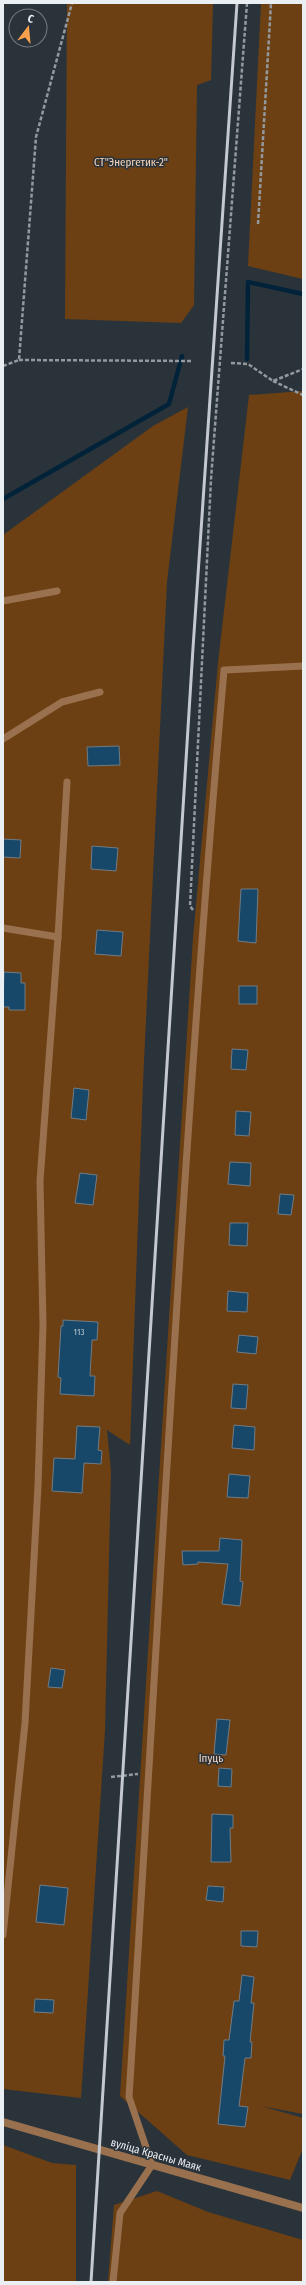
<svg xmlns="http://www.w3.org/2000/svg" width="306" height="2285" viewBox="0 0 306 2285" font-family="'Fira Sans Condensed',sans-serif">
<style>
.green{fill:#6d4013}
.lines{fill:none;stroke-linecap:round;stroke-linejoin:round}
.stream{stroke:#012339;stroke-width:4.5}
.building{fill:#174869;stroke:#717b83}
.path{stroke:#93999f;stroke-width:2.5;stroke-dasharray:4 2;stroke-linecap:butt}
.service{stroke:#99714f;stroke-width:7}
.tertiary{stroke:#99714f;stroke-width:8}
.rail{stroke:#c4c9cf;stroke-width:3}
.labels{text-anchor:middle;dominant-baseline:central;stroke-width:3;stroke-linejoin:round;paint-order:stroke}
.number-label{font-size:9px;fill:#b5c5d1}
.park-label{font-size:11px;fill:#f7d7bd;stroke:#2b333a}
.street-label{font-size:11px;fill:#eaeff4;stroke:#2b333a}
</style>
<rect width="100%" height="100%" fill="#2b333a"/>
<g class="green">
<path d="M67 3H213L211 80 197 85 194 305 181 323 65 319Z"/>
<path d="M261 3H303V279L248 266Z"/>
<path d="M303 391V2114L261 2106 303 2118V2148L290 2180 187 2155 120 2096 193 938 218 663 249 395Z"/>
<path d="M188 407 167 582 143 1082 130 1445 107 1430 111 1471 105 1730 81 2098 3 2089V535L153 426Z"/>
<path d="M3 2145 52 2163 76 2165V2282H3Z"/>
<path d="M157 2191 208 2212 303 2240V2282H108L114 2205Z"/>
</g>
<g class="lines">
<g class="stream">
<path d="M247 359 248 282 303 294"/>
<path d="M3 499 169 404 182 356"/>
</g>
</g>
<g class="building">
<path d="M119 746 120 765 88 766 87 747Z"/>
<path d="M3 839 21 840 20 858 3 857Z"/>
<path d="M92 846 118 848 116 871 91 869Z"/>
<path d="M241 889H258L256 943 238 941Z"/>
<path d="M97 930 123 932 121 956 95 954Z"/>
<path d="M4 972 21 973V983H25V1010H9V1007H3Z"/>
<rect x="239" y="986" width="18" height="18"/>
<path d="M232 1049 248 1050 246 1070 231 1069Z"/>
<path d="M74 1088 89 1090 86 1120 71 1118Z"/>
<path d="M236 1111 251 1112 249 1136 235 1135Z"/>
<path d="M230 1162 251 1163 250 1186 228 1184Z"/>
<path d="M80 1173 97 1175 93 1205 75 1203Z"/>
<path d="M280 1194 294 1195 291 1215 278 1214Z"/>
<path d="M230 1223H248L247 1246 229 1245Z"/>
<path d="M228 1291 248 1293 247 1312 227 1311Z"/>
<path d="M63 1320 98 1322 97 1340H92L90 1376H95L94 1396 60 1394 61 1378 58 1377 61 1326H63Z"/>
<path d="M239 1335 258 1337 256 1354 237 1352Z"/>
<path d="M233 1384 248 1385 246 1409 231 1408Z"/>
<path d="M234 1425 255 1427 254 1450 232 1448Z"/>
<path d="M77 1426 100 1427 98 1450 102 1451 101 1464 84 1463 82 1493 52 1491 54 1458 75 1459Z"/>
<path d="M229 1474 250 1476 248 1498 227 1497Z"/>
<path d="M220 1538 242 1540 240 1581 243 1582 240 1606 222 1604 228 1564 198 1562V1564L183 1565 182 1551H219Z"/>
<path d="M51 1668 65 1670 62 1688 48 1687Z"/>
<path d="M217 1719 230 1720 226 1755 214 1754Z"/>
<path d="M219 1768 232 1769 231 1787 218 1786Z"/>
<path d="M212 1814 233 1815V1828H230L231 1862H211Z"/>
<path d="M40 1885 68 1888 64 1925 36 1922Z"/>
<path d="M208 1886 224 1887 223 1902 206 1900Z"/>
<path d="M241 1931H258L257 1947 241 1946Z"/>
<path d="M242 1975 254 1977 251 2003H254L250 2042H252L251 2058H245L239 2106 248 2107 245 2127 218 2124 225 2056H223L224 2040H229L234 2001H239Z"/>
<path d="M35 1999 54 2000 53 2013 34 2012Z"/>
</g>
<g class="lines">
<g class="path">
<path d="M258 224 271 3"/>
<path d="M19 360 192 361"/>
<path d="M231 363 248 364 273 381 303 369"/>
<path d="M3 366 19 360 36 137 72 3"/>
<path d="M273 381 303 395"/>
<path d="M193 910 190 906 211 479 247 3"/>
<path d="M111 1777 138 1774"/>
</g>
<g class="service">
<path d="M3 601 57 591"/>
<path d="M3 739 62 702 100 692"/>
<path d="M3 928 58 937"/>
<path d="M3 1935 25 1723 38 1486 43 1325 40 1181 58 937 67 782"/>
<path d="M113 2282 120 2213 152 2165 129 2097C159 1621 182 1145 224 670L303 666"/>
</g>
<path class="tertiary" d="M3 2122 303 2208"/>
<path class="rail" d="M91 2282 193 648 237 3"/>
</g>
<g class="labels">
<g class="number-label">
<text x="79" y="1332">113</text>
</g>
<g class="park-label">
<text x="131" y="162">СТ"Энергетик-2"</text>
<text x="211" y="1758">Іпуць</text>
</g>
<g class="street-label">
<text transform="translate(156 2155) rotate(16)">вуліца Красны Маяк</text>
</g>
</g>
<rect width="306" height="2285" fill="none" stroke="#eaeff4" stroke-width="8"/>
<g transform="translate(28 28) rotate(16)"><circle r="19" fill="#2b333a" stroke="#777e84"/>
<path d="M0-3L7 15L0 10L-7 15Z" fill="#f9a04c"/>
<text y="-6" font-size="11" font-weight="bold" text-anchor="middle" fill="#eaeff4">С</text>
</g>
</svg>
